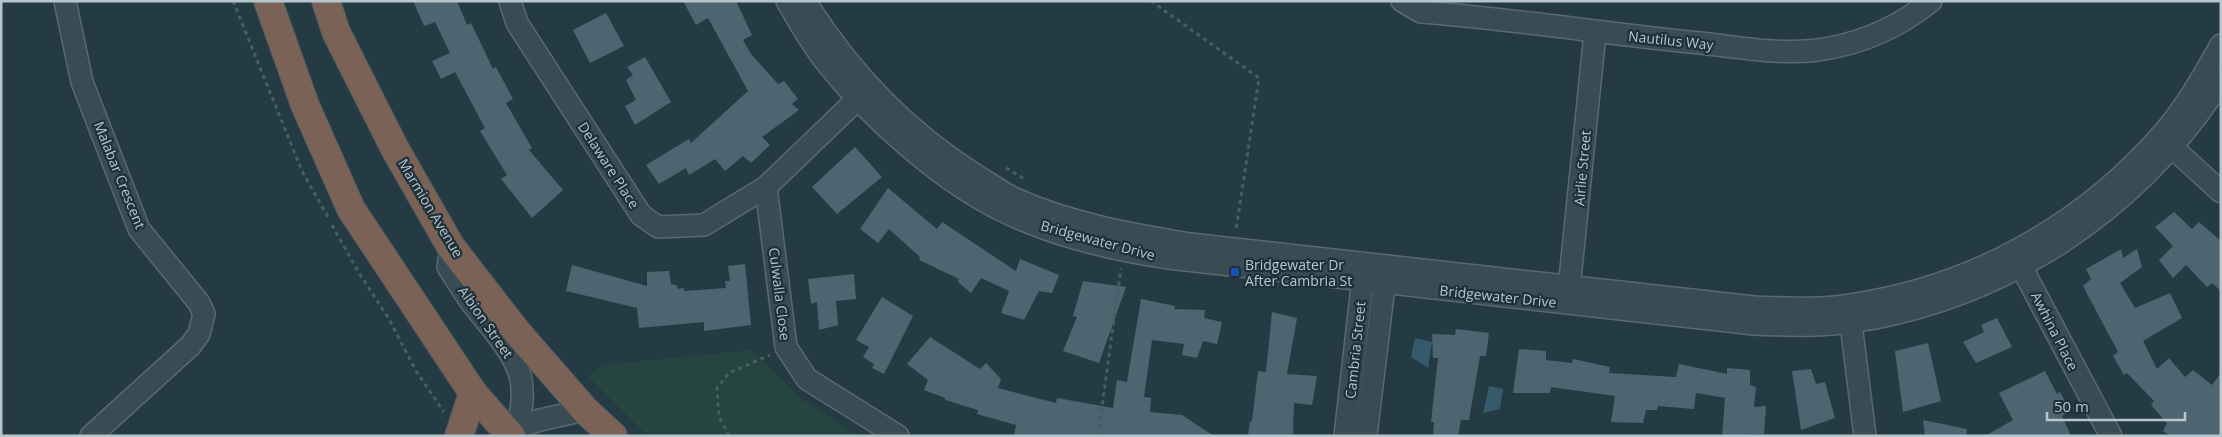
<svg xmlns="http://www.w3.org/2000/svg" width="2222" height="437" viewBox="0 0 2222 437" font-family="'Open Sans',sans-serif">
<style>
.green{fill:#274540}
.water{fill:#355a6b}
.building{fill:#4d6570}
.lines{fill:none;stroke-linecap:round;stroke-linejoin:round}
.minor-casing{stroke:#586971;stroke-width:24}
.highway-casing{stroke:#44565e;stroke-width:30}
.path{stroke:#45615c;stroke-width:3;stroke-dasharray:4 4;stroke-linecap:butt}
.minor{stroke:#394c54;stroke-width:21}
.highway{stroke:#7a6256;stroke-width:28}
.transit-dot{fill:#1a4fb4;stroke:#1e3139;stroke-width:2}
.labels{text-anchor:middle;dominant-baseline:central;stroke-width:4.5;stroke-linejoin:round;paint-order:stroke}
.street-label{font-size:14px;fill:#b7c6cd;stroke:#1e3139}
.poi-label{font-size:14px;fill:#b7c6cd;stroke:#1e3139;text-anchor:start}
</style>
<rect width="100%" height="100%" fill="#253b44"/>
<path class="green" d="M751 350 803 400 859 436H648L588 376 602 365Z"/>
<g class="water">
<path d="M1415 338 1432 342 1428 368 1411 357Z"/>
<path d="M1489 386 1503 389 1500 409 1483 413Z"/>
</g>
<g class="building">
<path d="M413 1H457L467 25 471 23 493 69 496 67 513 99 506 103 532 148 529 150 563 190 532 218 501 179 507 175 480 131 485 128 455 72 441 79 432 61 450 53 435 22 424 26Z"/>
<path d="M683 1H736L752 35 743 40 751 54 778 84 784 81 798 99 792 104 799 110 762 137 770 145 751 163 743 156 725 171 715 159 689 175 686 168 659 184 646 165 689 139 691 143 748 91 708 18 696 25Z"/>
<path d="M606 13 624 46 590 63 573 30Z"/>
<path d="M645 57 671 102 635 125 625 106 636 100 626 80 633 75 627 67Z"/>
<path d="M855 147 882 177 837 214 812 187Z"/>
<path d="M888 188 937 229 942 222 1016 271 1020 259 1059 275 1052 293 1039 291 1024 320 1001 313 1009 291 981 278 971 293 958 282 959 279 919 260 920 257 889 229 878 243 860 229Z"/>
<path d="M2174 212 2192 229 2199 222 2221 241V291L2212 283 2207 287 2186 265 2173 278 2159 260 2173 246 2155 227Z"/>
<path d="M2121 249 2123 258 2137 249 2142 267 2120 283 2135 308 2170 293 2182 318 2143 341 2157 369 2169 358 2185 377 2193 370 2212 385 2221 373V436H2170L2163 431 2167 423 2151 405 2154 401 2127 373 2124 375 2113 356 2118 352 2083 286 2091 279 2086 269Z"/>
<path d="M745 264 751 325 704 331V322L639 328 637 308 566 291 572 265 647 286V272L669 271 671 284 676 285 678 289 684 288V291L726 288 725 281H730L728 266Z"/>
<path d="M854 274 856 299 836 301 838 325 819 330 817 302 811 304 808 279Z"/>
<path d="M1083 281 1126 287 1099 363 1063 351 1077 317 1073 316Z"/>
<path d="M882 297 913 316 884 374 872 368 874 364 863 357 869 347 856 340Z"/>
<path d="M1141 299 1175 306 1174 309 1205 310 1204 318 1222 322 1217 344 1203 341 1197 358 1182 355 1184 344 1152 340 1144 397 1151 398 1150 412 1182 415 1214 436H1014L1016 425 977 414 978 410 945 400V398L924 390 928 380 907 364 930 337 980 369 986 363 1001 379 998 388 1056 403 1057 398 1113 408 1117 380 1127 382Z"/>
<path d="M1272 312 1297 318 1287 374 1317 376 1312 405 1294 403 1293 436H1248L1250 421H1252L1258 371 1266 372Z"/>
<path d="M1997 318 2012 347 1976 363 1963 342 1984 332 1981 325Z"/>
<path d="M1456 329 1489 333 1486 356H1480L1469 420H1461L1458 436H1433L1434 422H1431L1438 358H1433L1432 334 1455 335Z"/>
<path d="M1928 343 1941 401 1903 412 1895 351Z"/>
<path d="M1519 349 1546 351V360L1572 363 1573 359 1610 367 1609 373 1676 377 1679 364 1727 374V368L1750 370V385L1756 387 1754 407 1766 406 1764 434 1722 436 1725 398 1696 393 1694 409 1658 406 1657 410H1646L1643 423 1611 422 1615 396 1551 387 1550 393H1513Z"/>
<path d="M1811 369 1816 384 1825 382 1835 418 1801 430 1792 371Z"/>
<path d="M2045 371 2057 394 2060 392 2070 411 2062 416 2071 436H1985L2013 420 1999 393Z"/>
<path d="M1923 420 1967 429 1966 436H1925Z"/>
</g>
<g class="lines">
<defs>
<g id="minor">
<path d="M65 1 82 82 139 229 199 303 204 314 199 334 190 346 91 436"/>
<path d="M510 1 517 23 641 215 658 227 704 225 766 187 868 89"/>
<path d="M787 1C799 22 811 43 826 62 869 117 942 182 1005 212 1055 236 1114 250 1168 258L1754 324C1786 325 1820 327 1852 322 2004 299 2138 211 2221 81"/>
<path d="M805 1C848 70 905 130 974 174 987 182 1000 191 1013 198 1068 223 1130 234 1190 244L1754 307C1785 308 1818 310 1849 305 1970 288 2079 228 2160 137 2184 110 2203 77 2221 45"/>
<path d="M1402 1 1421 12C1514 19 1607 34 1700 43 1738 47 1779 55 1818 50 1860 44 1898 28 1931 1"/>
<path d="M2162 138 2221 192"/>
<path d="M766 187 786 347 807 379 898 436"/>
<path d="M451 247 448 267C456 279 463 291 471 302 488 325 511 347 520 375 525 394 521 418 514 436"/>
<path d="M2015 255 2111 436"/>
<path d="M1568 299 1595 33"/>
<path d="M1849 308 1865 436"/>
<path d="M507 431 540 420 585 410"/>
<path d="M1345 436 1364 269"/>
<path d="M1366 436 1386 269"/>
</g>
<g id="highway">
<path d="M268 1 305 105 351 209 473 393 511 436"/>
<path d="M326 1 336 32 395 149 451 247 517 332 585 410 613 436"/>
<path d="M459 436 473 393"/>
</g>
</defs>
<use href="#minor" class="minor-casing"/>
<use href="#highway" class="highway-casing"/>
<g class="path">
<path d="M233 1 302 171 328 217"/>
<path d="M1151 1 1259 78 1236 230"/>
<path d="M1006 168 1026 180"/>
<path d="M332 225 359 273 389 319 416 371 444 412"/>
<path d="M729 436 719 417 717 388 729 373 770 355"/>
<path d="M1098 436 1121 268"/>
</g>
<use href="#minor" class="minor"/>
<use href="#highway" class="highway"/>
</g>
<rect class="transit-dot" x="1230" y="267" width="10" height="10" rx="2.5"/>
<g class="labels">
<g class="street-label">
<text transform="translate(1671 40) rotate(6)">Nautilus Way</text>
<text transform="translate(609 165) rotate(57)">Delaware Place</text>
<text transform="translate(1582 168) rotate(-85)">Airlie Street</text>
<text transform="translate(120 175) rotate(68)">Malabar Crescent</text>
<text transform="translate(431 208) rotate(59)">Marmion Avenue</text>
<text transform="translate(1098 240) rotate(15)">Bridgewater Drive</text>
<text transform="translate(780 294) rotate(83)">Culwalla Close</text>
<text transform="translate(1498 296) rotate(6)">Bridgewater Drive</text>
<text transform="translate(486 322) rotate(55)">Albion Street</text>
<text transform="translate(2055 331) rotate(63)">Awhina Place</text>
<text transform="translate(1355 350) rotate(-84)">Cambria Street</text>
</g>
<g class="poi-label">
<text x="1245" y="264">Bridgewater Dr<tspan x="1245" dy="16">After Cambria St</tspan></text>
</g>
</g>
<rect width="2222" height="437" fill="none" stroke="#b7c6cd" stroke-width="5"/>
<path d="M2047 412v8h138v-8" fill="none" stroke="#b7c6cd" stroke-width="2.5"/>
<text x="2054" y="412" font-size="15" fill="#b7c6cd" stroke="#1e3139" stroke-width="4" paint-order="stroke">50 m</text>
</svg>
